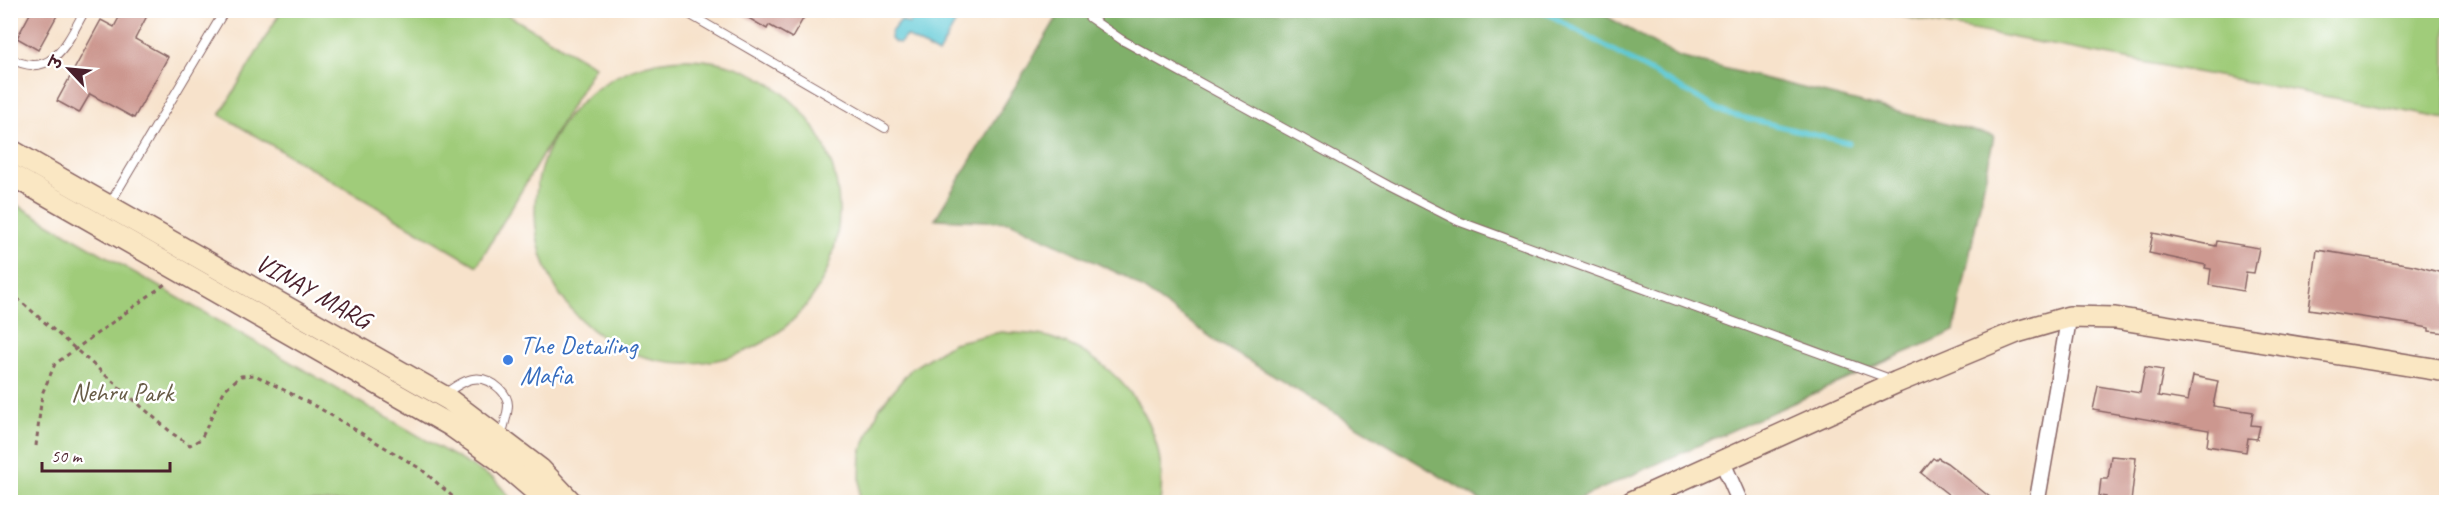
<svg xmlns="http://www.w3.org/2000/svg" width="2457" height="513" viewBox="0 0 2457 513" font-family="Caveat,'Playpen Sans Deva',sans-serif">
<style>
.green{fill:#a0cc7a;stroke:#757652;stroke-width:1.5}
.forest{fill:#80b06a;stroke:#65684a;stroke-width:1.5}
.water{fill:#5dc9d6;stroke:#547480;stroke-width:1.5}
.lines{fill:none;stroke-linecap:round;stroke-linejoin:round}
.stream{stroke:#5dc9d6;stroke-width:5}
.building{fill:#cc978f}
.lane-casing{stroke:#876363;stroke-width:10}
.street-casing{stroke:#876363;stroke-width:18}
.secondary-casing{stroke:#876363;stroke-width:24}
.path{stroke:#876363;stroke-width:3;stroke-dasharray:4.5 4.5;stroke-linecap:butt}
.lane{stroke:#fff;stroke-width:8}
.street{stroke:#fff;stroke-width:15}
.secondary{stroke:#fae7c3;stroke-width:21}
.shop-dot{fill:#3f7fe0;stroke:#fff;stroke-width:2}
.labels{text-anchor:middle;dominant-baseline:central;stroke-width:5;stroke-linejoin:round;paint-order:stroke}
.street-label{font-size:26px;fill:#4a1f2b;stroke:#fff}
.shop-label{font-size:26px;fill:#366cbe;stroke:#fff;text-anchor:start}
.park-label{font-size:26px;fill:#685c47;stroke:#fff}
</style>
<rect width="100%" height="100%" fill="#fff"/>
<filter id="ink" filterUnits="userSpaceOnUse"><feTurbulence type="fractalNoise" baseFrequency=".0167" numOctaves="2"/><feDisplacementMap in="SourceGraphic" scale="12" xChannelSelector="R" yChannelSelector="G"/><feConvolveMatrix kernelMatrix="1 2 1 2 8 2 1 2 1" color-interpolation-filters="sRGB"/></filter>
<filter id="wash" filterUnits="userSpaceOnUse"><feTurbulence type="fractalNoise" baseFrequency=".008" numOctaves="4" result="noise"/><feDisplacementMap in="SourceGraphic" scale="24" xChannelSelector="R" yChannelSelector="G"/><feGaussianBlur stdDeviation="1.35" result="paint"/><feColorMatrix in="noise" values="0 0 0 0 0 0 0 0 0 0 0 0 0 0 0 0 0 1.4 0 .05"/><feComposite in="paint" operator="in"/></filter>
<g filter="url(#wash)">
<rect width="100%" height="100%" fill="#f7e2cb"/>
<g class="green">
<path d="M281 11H501L595 66 477 266 220 115Z"/>
<path d="M1872 11H2446V119Z"/>
<circle cx="687" cy="211" r="152"/>
<path d="M10 201 494 479 514 502H11Z"/>
<path d="M1001 332C1017 334 1036 333 1051 338 1121 360 1171 428 1160 502H859L861 452 880 407 911 369 953 343Z"/>
</g>
<path class="forest" d="M1061 11H1597L1679 57 1994 136 1954 331 1572 502H1483L1222 345 1126 277 1010 222 935 219Z"/>
<path class="water" d="M924 11H962L938 54 906 36 900 43 894 42 890 38 891 32 901 20 909 24 913 17 919 19Z"/>
<g class="lines">
<path class="stream" d="M1541 10 1725 113 1849 143"/>
</g>
<g id="blocks">
<g class="building">
<path d="M32 10H60L38 50 17 38Z"/>
<path d="M123 10H150L135 39 168 57 134 118 90 94 79 113 57 101 101 20 114 27Z"/>
<path d="M735 10H808L792 38 769 25 767 29Z"/>
<path d="M2153 233 2216 246 2217 241 2259 248 2254 273 2246 272 2243 291 2209 285 2211 269 2205 268 2206 265 2149 253Z"/>
<path d="M2317 250 2413 265 2446 274V333L2429 331V328L2408 324 2309 309Z"/>
<path d="M2145 367 2163 370 2158 396 2188 401 2193 376 2218 381 2213 406 2253 412 2251 425 2260 426 2257 439 2248 438 2246 452 2207 446 2209 430 2093 410 2098 386 2140 393Z"/>
<path d="M2111 456 2136 458 2131 502H2106V497L2099 496 2101 479H2108Z"/>
<path d="M1933 458 1936 460 1938 458 1947 463 1996 502H1958L1921 473Z"/>
</g>
</g>
</g>
<g filter="url(#ink)">
<use href="#blocks" fill-opacity="0" stroke="#876363" stroke-width="1.5"/>
<g class="lines">
<defs>
<g id="lane">
<path d="M682 10 885 128"/>
<path d="M1083 10 1090 18 1122 40 1389 186 1458 221 1893 380"/>
<path d="M10 58C52 82 68 41 85 10"/>
<path d="M109 205 225 10"/>
<path d="M443 395C463 381 479 369 500 389 504 393 508 399 508 405 508 415 503 427 501 437"/>
</g>
<g id="street">
<path d="M1722 461 1740 502"/>
<path d="M2037 502 2069 317"/>
</g>
<g id="secondary">
<path d="M10 150 448 399 540 469 571 502"/>
<path d="M10 174 450 425 498 459 548 502"/>
<path d="M1632 502 1897 382 2017 332 2069 317 2115 318 2446 371"/>
</g>
</defs>
<use href="#lane" class="lane-casing"/>
<use href="#street" class="street-casing"/>
<use href="#secondary" class="secondary-casing"/>
<g class="path">
<path d="M10 292 173 434 190 445 201 439 225 389 241 376 255 375 319 408 421 469 459 502"/>
<path d="M36 446 42 394 55 364 165 284"/>
</g>
<use href="#lane" class="lane"/>
<use href="#street" class="street"/>
<use href="#secondary" class="secondary"/>
</g>
</g>
<circle class="shop-dot" cx="508" cy="360" r="6"/>
<g class="labels">
<g class="street-label">
<text transform="translate(313 291) rotate(29)">VINAY MARG</text>
</g>
<g class="shop-label">
<text x="520" y="345">The Detailing<tspan x="520" dy="30">Mafia</tspan></text>
</g>
<g class="park-label">
<text x="122" y="392">Nehru Park</text>
</g>
</g>
<rect width="2457" height="513" fill="none" stroke="#fff" stroke-width="36"/>
<g transform="translate(69 69) rotate(296)" stroke="#ffffff" stroke-width="4.5" paint-order="stroke">
<path d="M0-4.5L10 22L0 15L-10 22Z" fill="#4a1f2b"/>
<text y="-9" font-size="16" font-weight="bold" text-anchor="middle" fill="#4a1f2b">उ</text>
</g>
<path d="M42 462v9h128v-9" fill="none" stroke="#4a1f2b" stroke-width="3"/>
<text x="51" y="462" font-size="18" fill="#4a1f2b" stroke="#ffffff" stroke-width="4.5" paint-order="stroke">50 m</text>
</svg>
